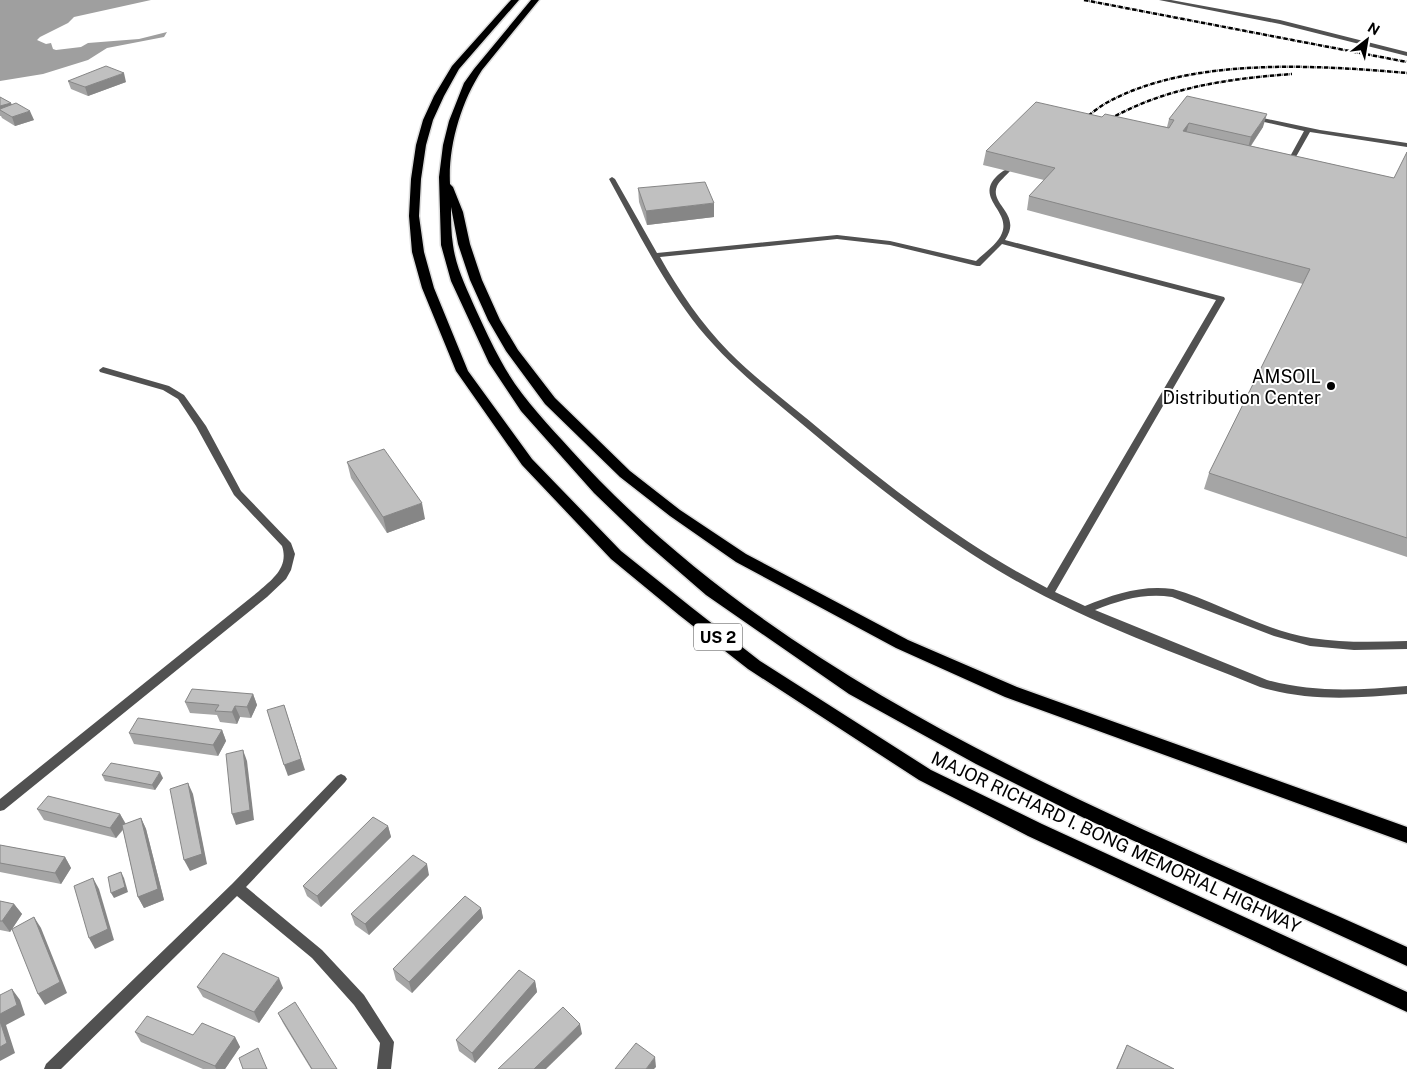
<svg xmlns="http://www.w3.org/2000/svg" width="1407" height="1069" viewBox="0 0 1407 1069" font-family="'Public Sans',sans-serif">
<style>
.water{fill:#9f9f9f}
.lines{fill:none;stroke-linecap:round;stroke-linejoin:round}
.motorway-casing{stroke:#dbdbdb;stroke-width:3}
.service{fill:#515151;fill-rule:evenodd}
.motorway{fill:#000;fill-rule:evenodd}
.rail{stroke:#000;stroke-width:2.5;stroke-dasharray:4.5 1 0.5 1;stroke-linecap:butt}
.wall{fill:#a5a5a5}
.shaded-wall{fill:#868686}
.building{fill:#c0c0c0;stroke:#868686}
.poi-dot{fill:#000;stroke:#fff;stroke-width:2}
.labels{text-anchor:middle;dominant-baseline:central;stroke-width:4;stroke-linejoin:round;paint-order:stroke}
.shield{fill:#fff;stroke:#4c4c4c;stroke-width:1}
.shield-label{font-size:16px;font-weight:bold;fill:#000}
.poi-label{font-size:18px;fill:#000;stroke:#fff;text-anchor:end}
.street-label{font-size:18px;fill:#000;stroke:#fff}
</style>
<rect width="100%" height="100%" fill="#fff"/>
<path class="water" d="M0 0H151L74 17 68 23 40 37 37 40 46 44 51 43 53 49 56 50 81 47 88 43 139 39 167 32 164 37 107 48 88 60 43 74 0 81Z"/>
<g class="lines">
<defs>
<g id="motorway">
<path d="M511 0H519L459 69 444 96 433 120 426 145 421 179 419 216 424 252 434 288 468 371 532 459 621 551 691 607 760 661 931 770 1042 824 1407 992V1012L1028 836 919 780 748 669 679 615 611 559 522 465 456 371 422 288 412 252 409 216 411 179 416 145 423 120 434 96 452 66Z"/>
<path d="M531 0H539L482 70C461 102 448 146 450 184L453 187 463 212 470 244 482 280 500 320 518 350 555 398 630 471 680 510 746 554 908 640 1017 687 1407 827V843L1005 697 896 648 736 562 670 516 620 477 545 404 506 351 488 320 470 280 458 244 451 207C451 219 451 233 453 245 456 268 467 289 476 310 484 327 492 345 501 361 519 395 546 422 571 450 790 693 1116 816 1407 947V966L1084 818 976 764 849 694 706 595 646 543 594 493 521 411 489 363 451 281 441 245 439 177 443 145 449 121 464 83 474 69Z"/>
</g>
</defs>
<use href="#motorway" class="motorway-casing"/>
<g class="service">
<path d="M1159 0H1171L1280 20 1407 52V56L1280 24Z"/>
<path d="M1253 116 1320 130 1407 143V147L1310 132 1293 162 1290 164 1287 162 1304 131 1251 119 1250 118Z"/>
<path d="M1007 169 1010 171C1006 176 1000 180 997 186 989 205 1023 214 1005 240L1224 297 1225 299 1055 592 1085 606C1115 594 1141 585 1173 589 1218 602 1265 631 1311 638 1343 643 1375 642 1407 641V649L1354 650 1310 646 1274 636 1172 597C1144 593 1121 600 1095 610L1267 680C1314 693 1359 690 1407 686V694C1357 698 1309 702 1260 687 1176 653 1089 623 1011 578 938 536 872 483 808 429 770 397 731 367 699 328 663 283 637 230 609 179L612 177 615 179 657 253 837 235 890 241 976 261C984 253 998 244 1002 233 1010 213 981 201 992 182 996 176 1002 171 1007 169ZM837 239 890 245 977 266H980L1002 244 1216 300 1047 588C966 546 894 491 824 433 792 406 758 381 729 352 701 323 679 291 660 257Z"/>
<path d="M103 367 169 386 184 395 206 426 241 491 291 543 295 554 291 570 286 579 267 597 4 810 0 811V799L259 591C273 579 289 567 282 546L234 495 196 426 178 399 163 390 100 372 99 370Z"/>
<path d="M341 774 345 776 347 779 345 782 246 887 322 950 364 995 394 1042 391 1069H377L380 1043 354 1005 312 958 237 896 61 1069H44L46 1064 232 884 337 776Z"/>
</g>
<use href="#motorway" class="motorway"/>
<g class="rail">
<path d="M1084 0 1407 62"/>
<path d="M1103 123C1161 88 1225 79 1292 74"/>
<path d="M1077 124C1087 117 1097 108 1108 102 1191 57 1316 65 1407 73"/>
</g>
</g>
<g class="wall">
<path d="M68 81 126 82 88 96 71 89Z"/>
<path d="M0 97 11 103 12 105 34 120 15 126 2 118 1 116H0Z"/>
<path d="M1102 117 1167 127 1169 119 1263 127 1251 146 1394 178 1407 152V557L1204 489 1209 473 1303 284 1027 210 1029 196 1044 180 983 165 986 151Z"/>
<path d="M638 188 714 217 647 225 639 202Z"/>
<path d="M347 462 425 519 387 533 351 478Z"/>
<path d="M253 694 257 705 251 718 240 717 237 724 220 722 217 715 190 713 185 702Z"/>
<path d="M222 730 226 741 218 756 134 744 129 733Z"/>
<path d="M102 775 163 778 155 790 105 781Z"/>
<path d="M37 809 120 814 126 824 141 818 146 829 164 900 144 908 138 897 123 830 116 838 44 820Z"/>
<path d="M388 826 391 837 321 907 307 896 303 886Z"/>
<path d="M0 845 65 857 71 868 61 884 0 872Z"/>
<path d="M429 875 369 935 355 925 351 914Z"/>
<path d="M0 901 14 904 22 914 10 932 0 930Z"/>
<path d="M481 908 483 918 412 993 396 980 393 969Z"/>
<path d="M535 981 537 992 475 1063 459 1051 456 1040Z"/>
<path d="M197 987 283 988 259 1023 203 997Z"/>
<path d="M278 1013 337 1069H311L283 1023Z"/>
<path d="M135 1032 235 1037 240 1047 225 1069H203L141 1042Z"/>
<path d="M1127 1045 1174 1069H1116Z"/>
</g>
<g class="shaded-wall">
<path d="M124 73 126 82 88 96 85 87Z"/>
<path d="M11 103 14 112 0 110V106Z"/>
<path d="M30 111 34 120 15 126 12 117Z"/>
<path d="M1267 114 1263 127 1247 151 1251 137Z"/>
<path d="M1189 123 1185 137 1183 131Z"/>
<path d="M714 203V217L647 225 646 211Z"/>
<path d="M422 503 425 519 387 533 383 517Z"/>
<path d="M253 694 257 705 251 718 247 707Z"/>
<path d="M284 705 305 770 288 776 284 765Z"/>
<path d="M235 706 240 717 237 724 232 712Z"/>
<path d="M222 730 226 741 218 756 213 745Z"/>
<path d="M243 750 247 761 254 820 236 825 232 814Z"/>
<path d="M160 772 163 778 155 790 152 785Z"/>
<path d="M188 783 193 794 207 864 190 871 184 860Z"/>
<path d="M120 814 126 825 116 838 110 828Z"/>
<path d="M141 818 146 829 164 900 144 908 138 897Z"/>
<path d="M388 826 391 837 321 907 317 896Z"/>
<path d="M65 857 71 868 61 884 55 873Z"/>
<path d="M427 864 429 875 369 935 365 924Z"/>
<path d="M121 872 124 878 128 892 114 898 111 893Z"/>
<path d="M93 878 99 889 114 940 95 949 89 938Z"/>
<path d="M14 904 22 914 10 932 2 921Z"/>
<path d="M481 908 483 918 412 993 409 982Z"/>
<path d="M34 917 41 928 67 993 45 1005 38 994Z"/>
<path d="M279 978 283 988 259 1023 254 1012Z"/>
<path d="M535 981 537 992 475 1063 472 1053Z"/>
<path d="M12 989 20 1000 25 1015 6 1025 15 1053 0 1061V1014Z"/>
<path d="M580 1024 582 1034 546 1069H534Z"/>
<path d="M235 1037 240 1047 225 1069H216L215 1066Z"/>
<path d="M655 1057 656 1067 654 1069H646Z"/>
</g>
<g class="building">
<path d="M106 66 124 73 85 87 68 81Z"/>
<path d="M1187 96 1267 114 1251 137 1189 123 1183 131 1394 178 1407 152V538L1209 473 1310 269 1029 196 1055 168 986 151 1036 102 1102 117 1105 114 1169 128 1174 120 1169 119Z"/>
<path d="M0 97 11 103 0 106Z"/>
<path d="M16 103 30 111 12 117 0 110V109Z"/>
<path d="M705 182 714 203 646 211 638 188Z"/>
<path d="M384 449 422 503 383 517 347 462Z"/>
<path d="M192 689 253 694 247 707 235 706 232 712 215 711 219 705 185 702Z"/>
<path d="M284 705 301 759 284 765 267 710Z"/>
<path d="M138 718 222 730 213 745 129 733Z"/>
<path d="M243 750 250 810 232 814 226 754Z"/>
<path d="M111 763 160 772 152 785 102 775Z"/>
<path d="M188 783 202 854 184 860 170 789Z"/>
<path d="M48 796 120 814 110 828 37 809Z"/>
<path d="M373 817 388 826 317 896 303 886Z"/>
<path d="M141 818 158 889 138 897 122 825Z"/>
<path d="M0 845 65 857 55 873 0 863Z"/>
<path d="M413 855 427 864 365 924 351 914Z"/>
<path d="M121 872 125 887 111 893 108 877Z"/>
<path d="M93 878 108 929 89 938 74 886Z"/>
<path d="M465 896 481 908 409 982 393 969Z"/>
<path d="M0 901 14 904 2 921H0Z"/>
<path d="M34 917 60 982 38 994 12 929Z"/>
<path d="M223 953 279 978 254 1012 197 987Z"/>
<path d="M519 970 535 981 472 1053 456 1040Z"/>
<path d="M12 989 17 1005 0 1014V995Z"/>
<path d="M295 1002 337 1069H312L278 1013Z"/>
<path d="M563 1007 580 1024 534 1069H498Z"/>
<path d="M147 1016 193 1035 202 1023 235 1037 215 1066 135 1032Z"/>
<path d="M0 1021 7 1043 0 1047Z"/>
<path d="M636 1043 655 1057 646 1069H615Z"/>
<path d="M1127 1045 1174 1069H1117Z"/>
<path d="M258 1048 267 1069H243L239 1058Z"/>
</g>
<circle class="poi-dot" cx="1331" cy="386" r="5"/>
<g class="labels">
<rect class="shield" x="694" y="623.5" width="48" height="27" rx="4"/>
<g class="shield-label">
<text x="718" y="637">US 2</text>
</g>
<g class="poi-label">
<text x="1321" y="376">AMSOIL<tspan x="1321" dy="21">Distribution Center</tspan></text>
</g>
<g class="street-label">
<text transform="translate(1116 842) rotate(25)">MAJOR RICHARD I. BONG MEMORIAL HIGHWAY</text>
</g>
</g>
<g transform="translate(1367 40) rotate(31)" stroke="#ffffff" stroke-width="4" paint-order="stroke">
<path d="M0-4L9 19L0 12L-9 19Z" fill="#000000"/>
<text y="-8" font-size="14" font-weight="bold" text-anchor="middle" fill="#000000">N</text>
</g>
</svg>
